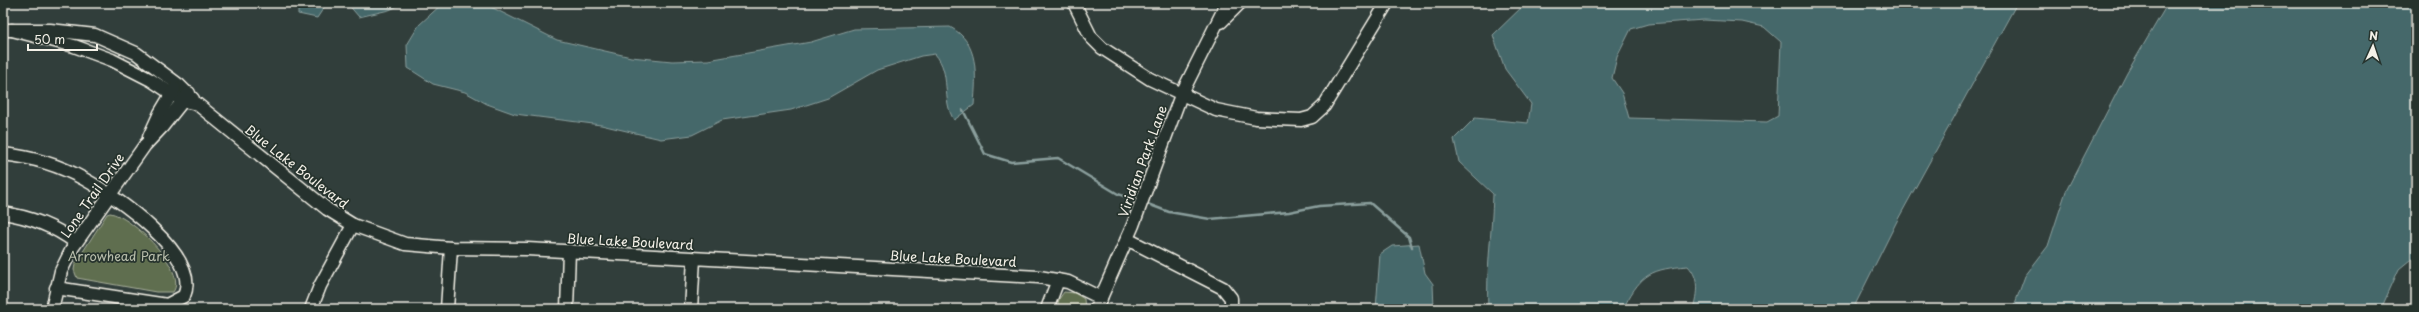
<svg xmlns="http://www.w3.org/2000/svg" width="2419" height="312" viewBox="0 0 2419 312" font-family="'Playpen Sans',sans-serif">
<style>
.green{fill:#5f6e50;stroke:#aab09c}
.water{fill:#45686b;stroke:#8b9f9d;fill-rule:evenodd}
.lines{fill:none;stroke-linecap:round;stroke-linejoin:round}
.stream{stroke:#8b9f9d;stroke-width:2.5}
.minor-casing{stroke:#f4f1e8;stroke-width:15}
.minor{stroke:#26332d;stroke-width:12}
.labels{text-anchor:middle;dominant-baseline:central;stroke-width:3.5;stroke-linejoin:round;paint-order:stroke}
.street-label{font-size:13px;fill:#f4f1e8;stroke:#26332d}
.park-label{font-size:13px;fill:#b8bdab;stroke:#26332d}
</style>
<rect width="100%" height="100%" fill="#313e3b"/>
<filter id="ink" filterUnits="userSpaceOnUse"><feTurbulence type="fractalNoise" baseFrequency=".025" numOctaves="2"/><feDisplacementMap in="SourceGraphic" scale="8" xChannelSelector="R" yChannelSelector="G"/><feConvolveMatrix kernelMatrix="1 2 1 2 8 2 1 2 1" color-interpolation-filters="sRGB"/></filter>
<g filter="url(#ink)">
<g class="green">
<path d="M110 213C131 216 189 271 173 292H156L77 278 74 270 75 264 107 214Z"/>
<path d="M1064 292 1075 293 1084 299 1085 309H1057L1059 299Z"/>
</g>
<g class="water">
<path d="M298 3H327L317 18 298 14Z"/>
<path d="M347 3H405L389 10 359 17Z"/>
<path d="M443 3H492L491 7 557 40 631 57 672 61 708 60 811 42 854 29 950 27C980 43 976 75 974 105L954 120C941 100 952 73 935 54L921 56 877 70 828 98 791 110 722 120 692 135 661 139 601 125 515 114 487 104 465 92 433 84 408 68 407 45 419 25Z"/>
<path d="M1526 3H2017L1897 221 1853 309H1693C1697 293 1700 279 1688 266 1652 269 1642 273 1625 305L1626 309H1488C1486 271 1492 233 1493 194L1459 162 1454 139 1475 118 1528 123 1531 104 1505 69 1493 35ZM1704 20 1742 22 1764 27 1781 42 1778 116 1767 122 1629 118 1622 93 1612 78 1617 57 1631 29 1648 24Z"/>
<path d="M2168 3H2416V255L2399 269 2381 309H2013L2025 276 2048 246 2066 191 2127 73Z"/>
<path d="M1419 244 1425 273 1433 284 1434 309H1376L1380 254 1392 246Z"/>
</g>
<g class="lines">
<g class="stream">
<path d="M963 110 985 154 1011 162 1058 158 1118 194 1138 201"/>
<path d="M1145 203 1169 212 1210 219 1289 212 1319 206 1370 203 1409 237 1412 247"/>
</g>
<defs>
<g id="minor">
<path d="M1074 3 1091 37 1102 48 1150 79 1216 110 1256 118 1301 120 1312 117 1324 106 1387 3"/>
<path d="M1221 22 1240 3"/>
<path d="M3 30H50L95 35 136 53 179 85 193 99"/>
<path d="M12 30 74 46 112 60 151 80 183 101 197 104 327 209 353 225 405 244 451 248 527 249 1039 277 1068 282 1101 298"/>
<path d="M149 137 160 113 175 88"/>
<path d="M3 154C31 157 59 165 84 179 115 196 202 255 184 296L167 305 56 288"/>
<path d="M3 213C30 217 54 226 75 242"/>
<path d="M1127 239 1223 288 1231 298V309"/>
<path d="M52 309 61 271 73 247 145 145 162 127 189 93"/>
<path d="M311 309 320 286 353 225"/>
<path d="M447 309 451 248"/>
<path d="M567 309 569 251"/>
<path d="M691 309 694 259"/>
<path d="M1047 309 1058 280"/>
<path d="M1096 309 1133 225 1181 95 1227 3"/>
</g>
</defs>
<use href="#minor" class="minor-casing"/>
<use href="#minor" class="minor"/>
</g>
</g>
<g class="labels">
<g class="street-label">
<text transform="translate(1142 161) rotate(-70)">Viridian Park Lane</text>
<text transform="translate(297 166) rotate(38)">Blue Lake Boulevard</text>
<text transform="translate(92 195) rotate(-55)">Lone Trail Drive</text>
<text transform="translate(630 241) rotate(3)">Blue Lake Boulevard</text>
<text transform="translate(953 258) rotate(3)">Blue Lake Boulevard</text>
</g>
<g class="park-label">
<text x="119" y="255">Arrowhead Park</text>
</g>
</g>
<rect width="2419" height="312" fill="none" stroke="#26332d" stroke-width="16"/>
<rect x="8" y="8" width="2403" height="296" fill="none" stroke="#f4f1e8" stroke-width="1.5" filter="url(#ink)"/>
<g transform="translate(2373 46) rotate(3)" stroke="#26332d" stroke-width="3" paint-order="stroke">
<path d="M0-3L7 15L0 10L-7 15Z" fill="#f4f1e8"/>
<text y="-6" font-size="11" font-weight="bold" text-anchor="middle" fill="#f4f1e8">N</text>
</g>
<path d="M28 44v6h69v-6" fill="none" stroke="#f4f1e8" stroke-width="2"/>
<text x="34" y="44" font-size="12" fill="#f4f1e8" stroke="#26332d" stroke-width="3" paint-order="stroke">50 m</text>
</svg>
